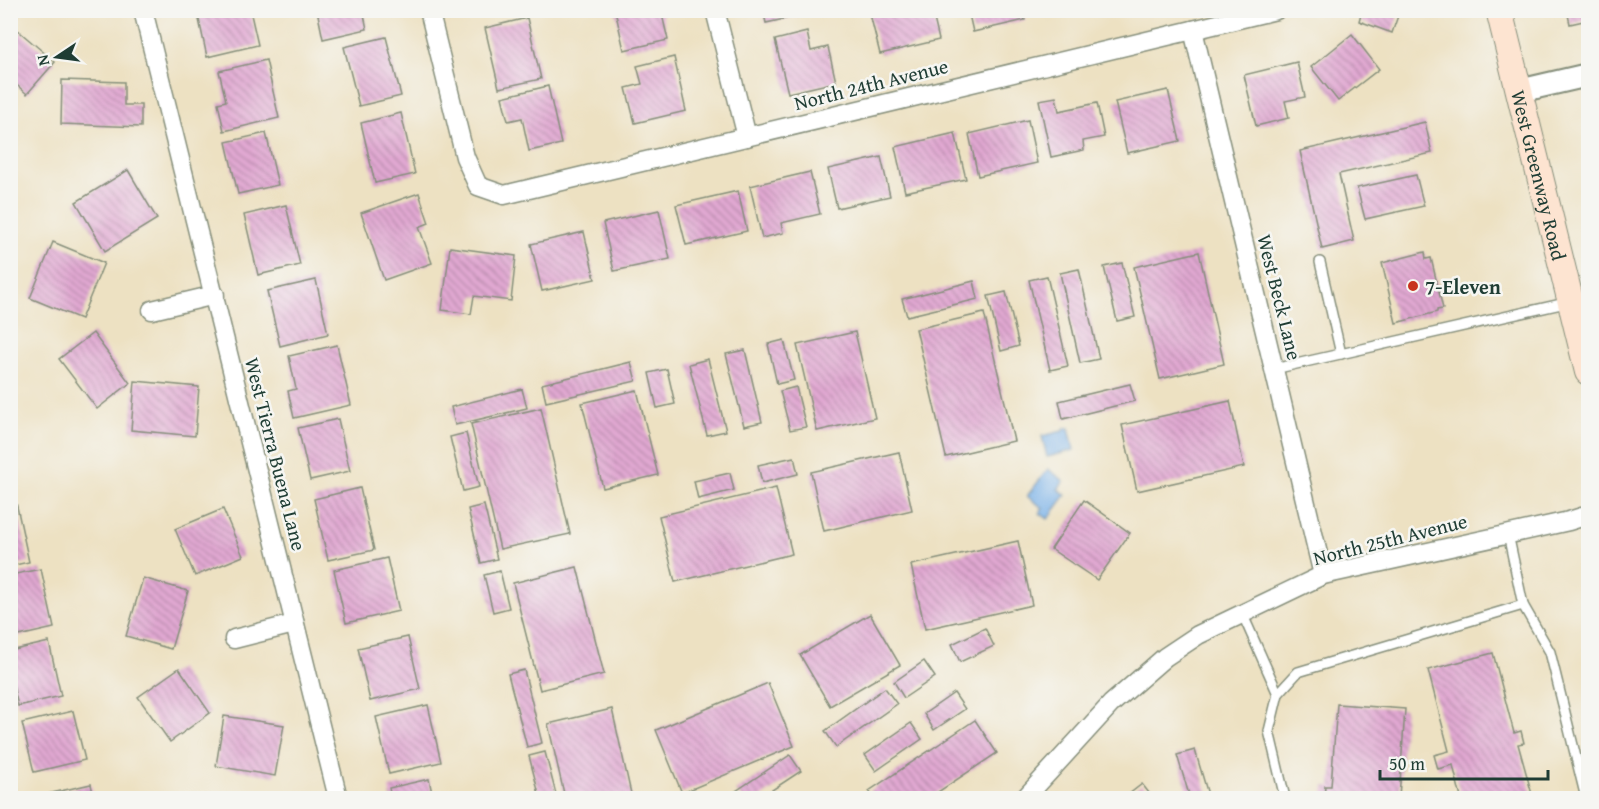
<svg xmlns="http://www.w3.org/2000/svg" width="1599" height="809" viewBox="0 0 1599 809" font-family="'Gentium Book Plus',serif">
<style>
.water{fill:#78b0e8;stroke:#4c768e;stroke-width:1.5}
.building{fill:url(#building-back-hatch)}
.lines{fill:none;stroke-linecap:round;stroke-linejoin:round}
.service-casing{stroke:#868f7b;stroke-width:12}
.minor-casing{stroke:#868f7b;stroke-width:21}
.tertiary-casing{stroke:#868f7b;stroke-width:26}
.secondary-casing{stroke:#868f7b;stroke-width:28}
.service{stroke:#fff;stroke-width:9}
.minor{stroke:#fff;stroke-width:18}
.tertiary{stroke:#fff;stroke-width:22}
.secondary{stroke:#fde4d1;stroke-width:26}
.poi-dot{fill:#c8321e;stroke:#f6f6f2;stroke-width:2}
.labels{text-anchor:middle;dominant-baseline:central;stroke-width:5;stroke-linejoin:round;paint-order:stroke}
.street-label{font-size:20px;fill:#1f3d34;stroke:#f6f6f2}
.poi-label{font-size:20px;font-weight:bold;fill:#1f3d34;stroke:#f6f6f2;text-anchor:start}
</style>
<defs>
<pattern id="building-back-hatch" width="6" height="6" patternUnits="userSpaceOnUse" patternTransform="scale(1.5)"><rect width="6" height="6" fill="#e1a8d2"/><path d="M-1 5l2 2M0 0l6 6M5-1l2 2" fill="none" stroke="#b68aab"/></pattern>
</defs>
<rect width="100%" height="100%" fill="#f6f6f2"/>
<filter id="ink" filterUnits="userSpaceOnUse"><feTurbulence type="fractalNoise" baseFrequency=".0167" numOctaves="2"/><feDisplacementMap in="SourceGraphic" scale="12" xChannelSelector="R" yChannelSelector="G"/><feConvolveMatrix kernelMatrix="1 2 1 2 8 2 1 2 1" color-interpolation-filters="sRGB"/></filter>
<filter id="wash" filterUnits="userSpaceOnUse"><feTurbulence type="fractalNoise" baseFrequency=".008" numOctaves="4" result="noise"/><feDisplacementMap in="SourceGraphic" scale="24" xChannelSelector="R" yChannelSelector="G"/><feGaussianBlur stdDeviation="1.35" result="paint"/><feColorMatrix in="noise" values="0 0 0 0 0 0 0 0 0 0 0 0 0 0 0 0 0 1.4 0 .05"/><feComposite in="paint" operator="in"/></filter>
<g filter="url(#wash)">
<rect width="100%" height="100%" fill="#ede1c2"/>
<g class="water">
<path d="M1065 428H1069L1074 450 1047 457 1042 436 1063 431Z"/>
<path d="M1048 469 1064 481 1058 489 1066 495 1048 519 1040 513 1043 508 1027 496Z"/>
</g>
<g id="blocks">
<g class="building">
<path d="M197 10H250L258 45 207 57Z"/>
<path d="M317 10H363L367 29 323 39Z"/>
<path d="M615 10H661L668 40 624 50Z"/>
<path d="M763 10H806L807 14 766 23Z"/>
<path d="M884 10H932L939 40 880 54 870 14Z"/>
<path d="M968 10H1023L1025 20 973 32Z"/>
<path d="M1362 10H1400L1392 33 1359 21Z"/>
<path d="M1567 10H1588V20L1570 24Z"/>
<path d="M527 18 541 79 499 88 485 28Z"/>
<path d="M14 27 55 62 27 94 10 79V32Z"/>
<path d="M807 32 811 51 828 47 836 82 788 93 775 40Z"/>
<path d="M1352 34 1379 69 1338 101 1311 67Z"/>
<path d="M386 37 401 96 359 106 344 47Z"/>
<path d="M674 57 686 111 635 123 626 88 642 84 637 66Z"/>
<path d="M266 60 279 118 224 131 218 103 226 101 219 71Z"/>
<path d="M1297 62 1305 97 1285 101 1289 118 1256 126 1244 75Z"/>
<path d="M62 80 124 82V105H141V127L61 124Z"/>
<path d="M548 86 561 144 529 151 522 118 508 121 502 97Z"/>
<path d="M1168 90 1180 141 1127 153 1115 102Z"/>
<path d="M1056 97 1059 111 1097 103 1104 137 1083 141 1084 150 1051 157 1039 100Z"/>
<path d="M401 113 415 174 375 183 361 123Z"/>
<path d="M1028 120 1037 163 978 176 969 134Z"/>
<path d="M1425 122 1432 153 1339 174 1354 241 1322 249 1300 151Z"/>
<path d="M266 133 278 185 238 194 226 142Z"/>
<path d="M955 133 966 179 905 192 895 147Z"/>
<path d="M881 157 890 196 837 208 828 169Z"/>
<path d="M128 170 157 219 105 251 76 202Z"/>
<path d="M810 172 820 214 781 223 783 233 762 238 750 186Z"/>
<path d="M1416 175 1424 206 1365 219 1357 188Z"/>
<path d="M738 191 747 231 686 245 676 205Z"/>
<path d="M419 193 429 223 419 227 432 263 384 280 361 213Z"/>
<path d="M286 205 300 265 258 275 244 215Z"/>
<path d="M659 210 670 259 614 271 603 223Z"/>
<path d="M584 232 595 279 542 291 531 244Z"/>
<path d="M53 242 104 263 81 319 30 298Z"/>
<path d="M450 247 516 256 511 301 474 296 471 314 442 310Z"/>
<path d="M1199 252 1224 364 1160 379 1134 267Z"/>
<path d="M1425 252 1426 259 1431 258 1443 309 1437 310V312L1396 323 1382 263Z"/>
<path d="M1122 263 1135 317 1117 321 1104 267Z"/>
<path d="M1079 269 1099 359 1080 363 1060 273Z"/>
<path d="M1047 276 1068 366 1050 370 1029 280Z"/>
<path d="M316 280 328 334 280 346 267 291Z"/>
<path d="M974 281 978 299 907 316 902 299Z"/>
<path d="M1006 292 1019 346 1001 351 988 296Z"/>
<path d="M984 313 1014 441 946 457 916 329Z"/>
<path d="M855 332 875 418 817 431 797 345Z"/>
<path d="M93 333 130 383 97 409 59 359Z"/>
<path d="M784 340 794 380 777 384 768 344Z"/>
<path d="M337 345 351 405 294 418 288 391 296 389 289 356Z"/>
<path d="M745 350 762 422 744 426 726 354Z"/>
<path d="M708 359 726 431 707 435 689 364Z"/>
<path d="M631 362 636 381 546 402 542 384Z"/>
<path d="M667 369 675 404 657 408 649 373Z"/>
<path d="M135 381 199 387 195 436 131 430Z"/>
<path d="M1130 384 1135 401 1063 419 1059 401Z"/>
<path d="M796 387 806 427 790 430 780 391Z"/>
<path d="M522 389 527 408 455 425 451 407Z"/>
<path d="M637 390 658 475 603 488 582 403Z"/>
<path d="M1230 401 1244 467 1137 491 1122 425Z"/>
<path d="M541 408 570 534 500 549 471 424Z"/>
<path d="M338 419 350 471 310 480 298 428Z"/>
<path d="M466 433 479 487 463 491 450 437Z"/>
<path d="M899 452 912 510 824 531 811 472Z"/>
<path d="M794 457 798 474 762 483 758 465Z"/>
<path d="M730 473 734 490 698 499 694 481Z"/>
<path d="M360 488 374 550 328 560 314 499Z"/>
<path d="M776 488 792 554 675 582 659 516Z"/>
<path d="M1084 500 1130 533 1097 580 1051 549Z"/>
<path d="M16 502 29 562 10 566V504Z"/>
<path d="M484 505 497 559 481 563 468 509Z"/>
<path d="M223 509 243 556 195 576 175 529Z"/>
<path d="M1018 541 1032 605 925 629 911 565Z"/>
<path d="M387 558 399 611 346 623 334 570Z"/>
<path d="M577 567 604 674 540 690 513 583Z"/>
<path d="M41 569 54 628 10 638V575Z"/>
<path d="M500 571 509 608 493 612 484 575Z"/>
<path d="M143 578 188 591 171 649 126 636Z"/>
<path d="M870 614 900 665 830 706 800 655Z"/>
<path d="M985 628 994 646 960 662 952 644Z"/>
<path d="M408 637 420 689 370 701 358 648Z"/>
<path d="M49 642 61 696 18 706 10 672V651Z"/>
<path d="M1493 653 1514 733 1521 731 1524 743 1518 744 1533 798H1461L1453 765 1438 769 1434 755 1449 751 1428 670Z"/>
<path d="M924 661 935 677 904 698 894 682Z"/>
<path d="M179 668 210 713 170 742 138 697Z"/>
<path d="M524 670 542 743 527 747 508 674Z"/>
<path d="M768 683 794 746 682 793 656 730Z"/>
<path d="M885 688 897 704 836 747 825 731Z"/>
<path d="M954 693 965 709 934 730 924 714Z"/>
<path d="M1337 704 1405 709 1399 798H1324L1325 786H1331Z"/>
<path d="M428 705 441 762 389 774 376 717Z"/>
<path d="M612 709 632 798H565L548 724Z"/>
<path d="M73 711 85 760 34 772 22 723Z"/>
<path d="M224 716 284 725 275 776 216 766Z"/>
<path d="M975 720 997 753 929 798H874L869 791Z"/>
<path d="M911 723 922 739 876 771 865 755Z"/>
<path d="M1195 750 1209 798H1190L1177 755Z"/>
<path d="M545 752 557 798H540L529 756Z"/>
<path d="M790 755 801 771 760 798H742L736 791Z"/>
<path d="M429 779 433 798H391L389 788Z"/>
<path d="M91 784 94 798H44L43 795Z"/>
<path d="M1142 784 1153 798H1124Z"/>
</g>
</g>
</g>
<g filter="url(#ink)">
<use href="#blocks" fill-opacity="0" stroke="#868f7b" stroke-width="1.5"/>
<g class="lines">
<defs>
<g id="service">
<path d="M1320 262 1341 354"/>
<path d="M1274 369 1570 302"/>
<path d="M1508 534 1523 605 1550 652 1586 798"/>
<path d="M1242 613 1278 694"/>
<path d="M1285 798 1269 731 1278 694 1298 672 1523 605"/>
</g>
<g id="minor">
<path d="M143 10 338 798"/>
<path d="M429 10 465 157 478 186 504 195 1276 10"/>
<path d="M715 10 747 137"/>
<path d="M1193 30 1323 575"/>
<path d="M152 310 215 295"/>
<path d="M234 639 294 624"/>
<path d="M1025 798 1111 704 1165 657 1198 635 1323 575 1569 521 1588 515"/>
</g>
<path id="tertiary" d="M1519 91 1588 75"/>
<g id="secondary">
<path id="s1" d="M1499 10 1588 372"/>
</g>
</defs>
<use href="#service" class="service-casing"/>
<use href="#minor" class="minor-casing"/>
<use href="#tertiary" class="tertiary-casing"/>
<use href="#secondary" class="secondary-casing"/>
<use href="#service" class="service"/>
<use href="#minor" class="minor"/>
<use href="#tertiary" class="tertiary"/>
<use href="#secondary" class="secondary"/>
</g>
</g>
<circle class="poi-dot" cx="1413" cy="286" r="6"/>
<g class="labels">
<g class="street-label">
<text transform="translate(871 84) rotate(-14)">North 24th Avenue</text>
<text stroke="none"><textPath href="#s1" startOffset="170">West Greenway Road</textPath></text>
<text transform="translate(1280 297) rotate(76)">West Beck Lane</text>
<text transform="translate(276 454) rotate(76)">West Tierra Buena Lane</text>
<text transform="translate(1390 539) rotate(-14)">North 25th Avenue</text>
</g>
<g class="poi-label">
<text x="1425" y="286">7-Eleven</text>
</g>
</g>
<rect width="1599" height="809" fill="none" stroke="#f6f6f2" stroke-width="36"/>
<g transform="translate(57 57) rotate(257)" stroke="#f6f6f2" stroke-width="4.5" paint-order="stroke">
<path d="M0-4.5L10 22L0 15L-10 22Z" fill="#1f3d34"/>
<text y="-9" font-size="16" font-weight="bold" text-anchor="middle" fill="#1f3d34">N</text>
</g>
<path d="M1380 770v9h168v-9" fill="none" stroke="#1f3d34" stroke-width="3"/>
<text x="1389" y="770" font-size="18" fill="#1f3d34" stroke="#f6f6f2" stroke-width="4.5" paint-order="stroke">50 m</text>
</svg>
